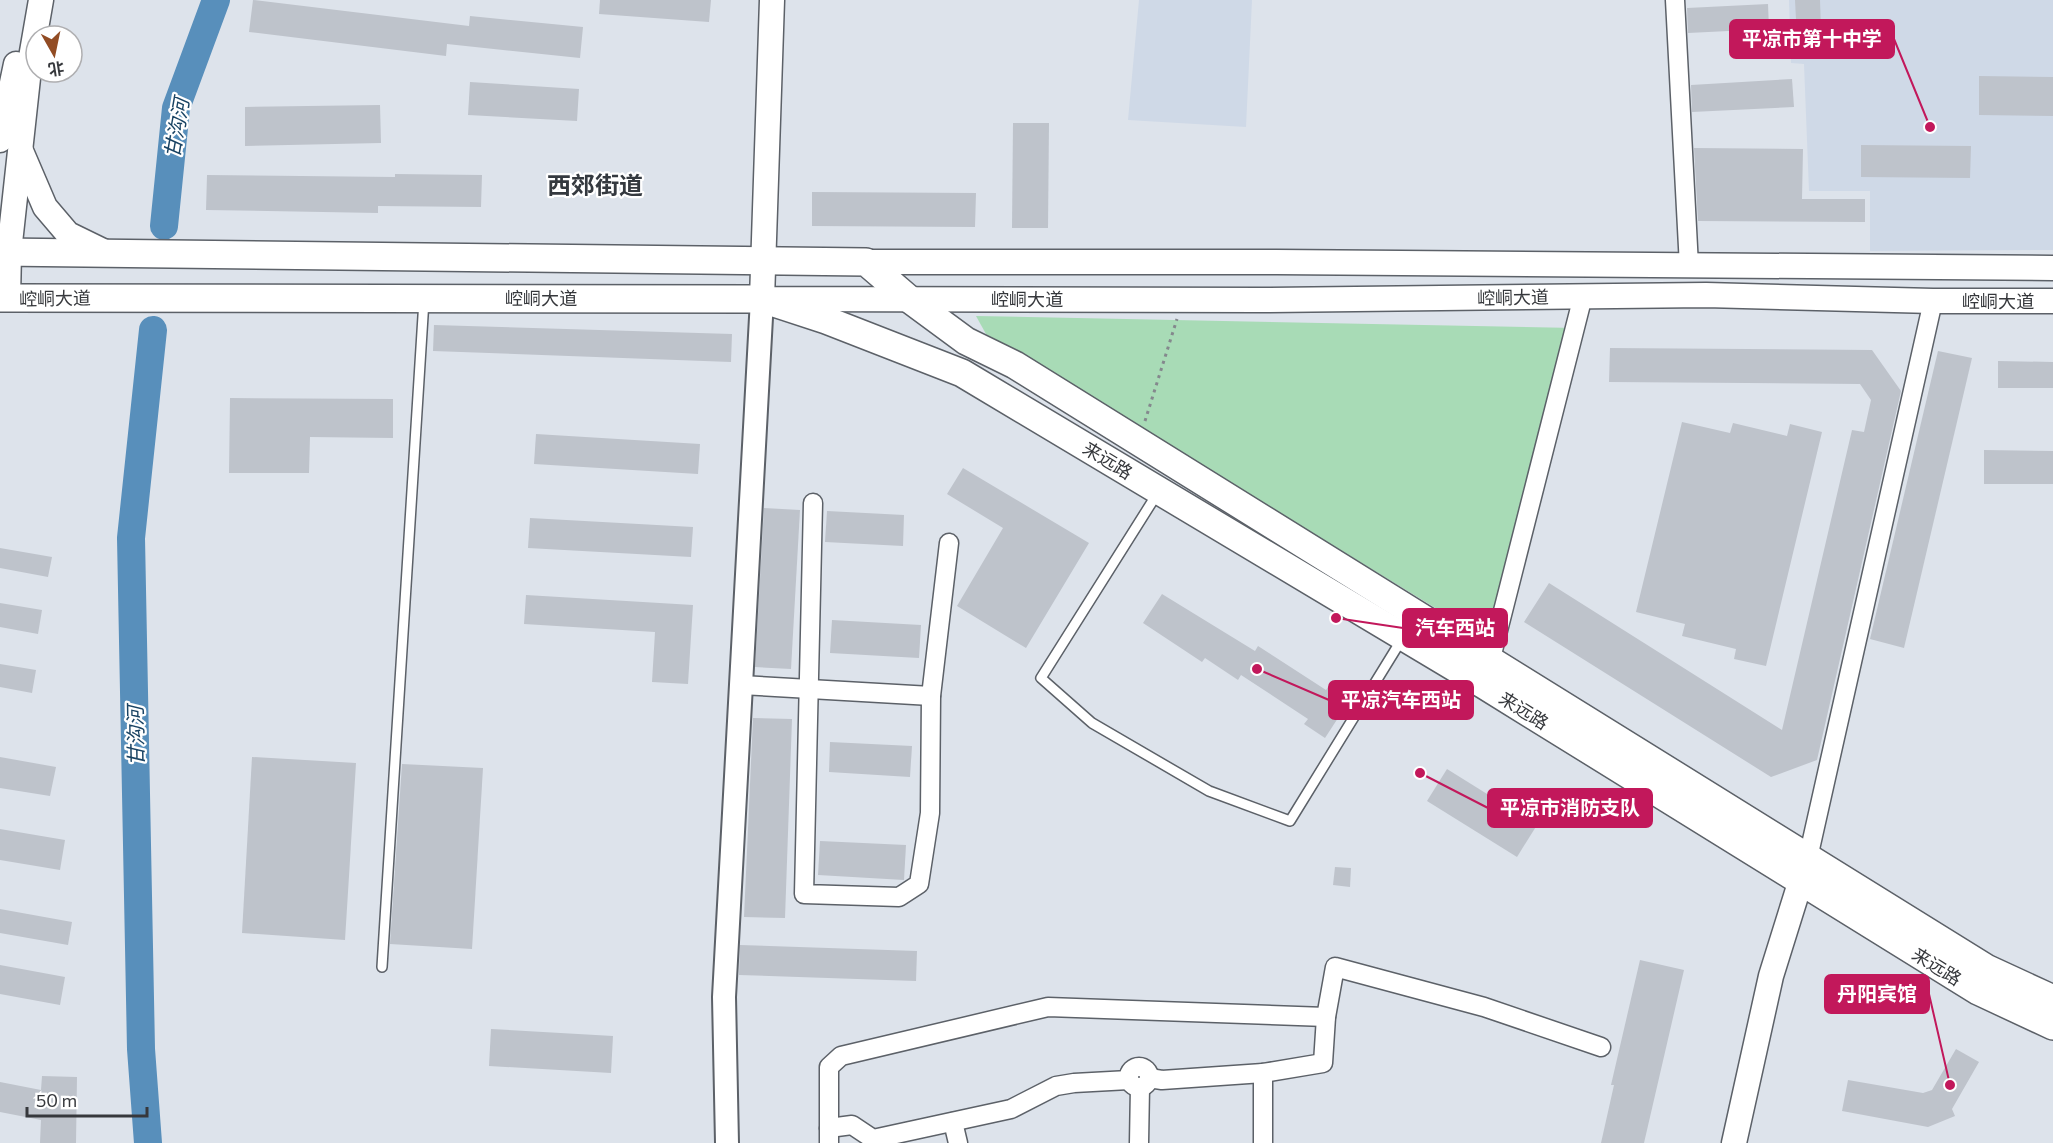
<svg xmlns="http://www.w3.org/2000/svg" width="2053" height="1143" viewBox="0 0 2053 1143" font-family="Commissioner,'Noto Sans SC',sans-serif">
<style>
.built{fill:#cfd9e7}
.green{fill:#a8dbb6}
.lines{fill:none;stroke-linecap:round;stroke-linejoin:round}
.river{stroke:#588fbb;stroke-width:28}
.building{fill:#bec3cb}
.service-casing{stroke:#5c6168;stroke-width:12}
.minor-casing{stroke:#5c6168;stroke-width:21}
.tertiary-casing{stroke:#5c6168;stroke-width:26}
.secondary-casing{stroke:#5c6168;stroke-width:27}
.primary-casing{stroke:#5c6168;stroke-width:30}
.path{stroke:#84888d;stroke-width:3;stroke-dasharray:3 4.5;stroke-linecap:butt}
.service{stroke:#fff;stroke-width:9}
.minor{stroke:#fff;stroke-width:18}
.tertiary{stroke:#fff;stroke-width:22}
.secondary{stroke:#fff;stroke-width:24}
.primary{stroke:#fff;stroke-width:27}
.labels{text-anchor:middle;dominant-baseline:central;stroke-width:4.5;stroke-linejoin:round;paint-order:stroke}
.street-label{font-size:18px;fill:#36383c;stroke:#fff}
.water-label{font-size:20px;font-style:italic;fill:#194363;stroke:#fff}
.district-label{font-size:24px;font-weight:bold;fill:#34393f;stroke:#fff}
.leader{fill:none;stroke:#c2185b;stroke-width:2}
.callout-dot{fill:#c2185b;stroke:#fff;stroke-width:2}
.callout{fill:#c2185b;stroke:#c2185b;stroke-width:2}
.callout-label{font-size:20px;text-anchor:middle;font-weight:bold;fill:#fff}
</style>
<rect width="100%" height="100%" fill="#dde3eb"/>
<g class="built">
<path d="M1139 0H1252L1246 127 1128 120Z"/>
<path d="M1789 0H2053V250L1870 251V191H1809L1804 64 1791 63Z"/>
</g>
<path class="green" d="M976 316 1576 328 1488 640 986 334Z"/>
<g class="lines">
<g class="river">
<path d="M164 226 176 108 216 0"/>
<path d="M148 1143 141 1049 131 538 153 330"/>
</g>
</g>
<g class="building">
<path d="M253 0 469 26 470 16 583 27 580 58 447 44 446 56 249 32Z"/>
<path d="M600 0H711L709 22 599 14Z"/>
<path d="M1795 0H1820L1822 57 1798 58Z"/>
<path d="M1768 4 1769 29 1688 33 1687 8Z"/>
<path d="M1979 76 2053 77V116L1979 115Z"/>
<path d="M1792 79 1794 107 1692 112 1691 85Z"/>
<path d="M470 82 579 89 577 121 468 115Z"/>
<path d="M380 105 381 143 245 146V107Z"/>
<path d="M1013 123H1049L1048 228H1012Z"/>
<path d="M1861 145 1971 146 1970 178 1861 177Z"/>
<path d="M1694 148 1803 149 1802 199H1865V222L1698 221Z"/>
<path d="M395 174 482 175 481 207 378 206V213L206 210 207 175 395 177Z"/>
<path d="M812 192 976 193 975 227 812 226Z"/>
<path d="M434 325 732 334 731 362 433 351Z"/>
<path d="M1610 348 1872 350 1901 391 1817 760 1771 777 1524 622 1549 583 1782 730 1852 430 1864 432 1871 400 1860 384 1609 382Z"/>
<path d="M1938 351 1972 358 1904 648 1870 639Z"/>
<path d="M1998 361 2053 362V388H1998Z"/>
<path d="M230 398 393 399V438L310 437 309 473H229Z"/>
<path d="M1682 422 1730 433 1733 423 1787 436 1790 424 1822 432 1766 666 1734 659 1736 649 1682 636 1685 624 1636 612Z"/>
<path d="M536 434 700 444 698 474 534 464Z"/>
<path d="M1984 450 2053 451V484H1984Z"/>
<path d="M963 468 1089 543 1026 648 957 606 1003 528 947 494Z"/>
<path d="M764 508 800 510 791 669 755 667Z"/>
<path d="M827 511 904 515 903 546 825 542Z"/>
<path d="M530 518 693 527 691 557 528 548Z"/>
<path d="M0 548 52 557 48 577 0 568Z"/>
<path d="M1162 594 1255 651 1258 646 1326 690 1332 681 1353 695 1325 738 1304 724 1308 719 1241 675 1238 680 1205 658 1202 662 1143 623Z"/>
<path d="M526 595 693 605 688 684 652 682 655 632 524 624Z"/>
<path d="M0 603 42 610 38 634 0 627Z"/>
<path d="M832 620 921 625 919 658 830 653Z"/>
<path d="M0 664 36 670 32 693 0 687Z"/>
<path d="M753 718 792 719 785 918 744 917Z"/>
<path d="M830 742 912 746 910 777 829 772Z"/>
<path d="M0 757 56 767 50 796 0 788Z"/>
<path d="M252 757 356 763 345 940 242 933Z"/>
<path d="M402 764 483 768 472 949 390 944Z"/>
<path d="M1447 769 1537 825 1517 857 1427 801Z"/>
<path d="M0 829 65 840 60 870 0 860Z"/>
<path d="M820 841 906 845 904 880 818 875Z"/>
<path d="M1335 867 1351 868 1350 887 1333 885Z"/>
<path d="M0 909 72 922 68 945 0 933Z"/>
<path d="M740 945 917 951 916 981 739 975Z"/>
<path d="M1640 960 1684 970 1644 1143H1601L1614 1085H1611Z"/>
<path d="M0 965 65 977 60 1005 0 994Z"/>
<path d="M491 1029 613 1036 611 1073 489 1066Z"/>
<path d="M1956 1049 1979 1062 1952 1109 1955 1116 1928 1127 1842 1111 1848 1080 1923 1093 1932 1090Z"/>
<path d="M42 1076 77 1077 76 1143H40L41 1120 0 1112V1082L41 1090Z"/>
</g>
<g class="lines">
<defs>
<g id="service">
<path d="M1157 494 1041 678 1092 723 1209 791 1290 821 1402 639"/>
<path d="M382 967 424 300"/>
</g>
<g id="minor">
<path d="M1675 0 1689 266"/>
<path d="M813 503 804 894 899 897 919 884 930 813 931 696 949 543"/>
<path d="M1488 670 1583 296"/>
<path d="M741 685 931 696"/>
<path d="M1808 858 1933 301"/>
<circle cx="1139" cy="1077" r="10"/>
<path d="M1149 1078 1162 1080 1263 1073"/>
<path d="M953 1122 958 1143"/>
<path d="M829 1128 852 1125 873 1139 1011 1109 1056 1086 1074 1083 1129 1080"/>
<path d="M829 1143V1067L841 1056 1048 1007 1326 1017"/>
<path d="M1139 1143 1140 1087"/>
<path d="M1263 1143V1073L1323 1063 1326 1017 1335 967 1484 1007 1601 1047"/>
</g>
<path id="tertiary" d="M727 1143 724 997 762 299"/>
<g id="secondary">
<path d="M772 0 762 299 1261 300 1706 295 1933 301H2053"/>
<path d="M0 140 16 64"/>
<path d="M21 151 45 207 68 234 109 254"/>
<path d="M866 262H1277L2053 268"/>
<path d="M8 298 9 252 29 69 41 0"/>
<path d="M1734 1143 1771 976 1806 864"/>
</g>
<g id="primary">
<path d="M0 252 866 262 909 299 966 341 1015 365 1986 968 2053 999"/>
<path d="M0 298 762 299 826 320 962 373 1484 685 1978 991 2053 1026"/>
</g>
</defs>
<use href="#service" class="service-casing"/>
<use href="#minor" class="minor-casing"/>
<use href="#tertiary" class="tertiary-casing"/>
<use href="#secondary" class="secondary-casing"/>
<use href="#primary" class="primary-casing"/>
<path class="path" d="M1145 421 1177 319"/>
<use href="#service" class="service"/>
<use href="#minor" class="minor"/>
<use href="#tertiary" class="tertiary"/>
<use href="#secondary" class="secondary"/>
<use href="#primary" class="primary"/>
</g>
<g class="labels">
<g class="street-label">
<text transform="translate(1513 297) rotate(-1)">崆峒大道</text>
<text transform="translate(55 298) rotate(-1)">崆峒大道</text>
<text x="541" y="298">崆峒大道</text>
<text x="1027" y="299">崆峒大道</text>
<text x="1998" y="301">崆峒大道</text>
<text transform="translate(1108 460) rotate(31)">来远路</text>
<text transform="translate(1524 710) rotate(32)">来远路</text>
<text transform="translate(1937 966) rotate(32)">来远路</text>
</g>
<g class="water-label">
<text transform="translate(176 128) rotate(-80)">甘沟河</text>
<text transform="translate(135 736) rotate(-91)">甘沟河</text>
</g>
<g class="district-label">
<text x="595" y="184">西郊街道</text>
</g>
</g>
<path class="leader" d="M1930 127L1894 39M1336 618L1403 628M1257 669L1329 700M1420 773L1488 808M1950 1085L1929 994"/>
<g class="callout-dot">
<circle cx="1930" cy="127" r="6"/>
<circle cx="1336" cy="618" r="6"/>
<circle cx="1257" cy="669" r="6"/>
<circle cx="1420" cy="773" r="6"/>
<circle cx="1950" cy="1085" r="6"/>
</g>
<g class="callout">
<rect x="1730" y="20" width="164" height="38" rx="6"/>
<rect x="1403" y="609" width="104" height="38" rx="6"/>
<rect x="1329" y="681" width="144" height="38" rx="6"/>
<rect x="1488" y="789" width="164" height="38" rx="6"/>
<rect x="1825" y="975" width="104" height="38" rx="6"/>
</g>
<g class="callout-label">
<text x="1812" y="46">平凉市第十中学</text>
<text x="1455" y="635">汽车西站</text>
<text x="1401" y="707">平凉汽车西站</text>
<text x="1570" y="815">平凉市消防支队</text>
<text x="1877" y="1001">丹阳宾馆</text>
</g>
<g transform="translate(54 54) rotate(171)"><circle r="28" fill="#ffffff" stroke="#afafb1" stroke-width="1.5"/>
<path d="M0-4.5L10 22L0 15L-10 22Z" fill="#924c24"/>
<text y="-9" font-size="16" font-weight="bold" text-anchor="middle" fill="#36383c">北</text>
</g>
<path d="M27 1107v9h120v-9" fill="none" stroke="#36383c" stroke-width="3"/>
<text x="36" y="1107" font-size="18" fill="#36383c" stroke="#ffffff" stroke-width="4.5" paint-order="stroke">50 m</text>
</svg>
